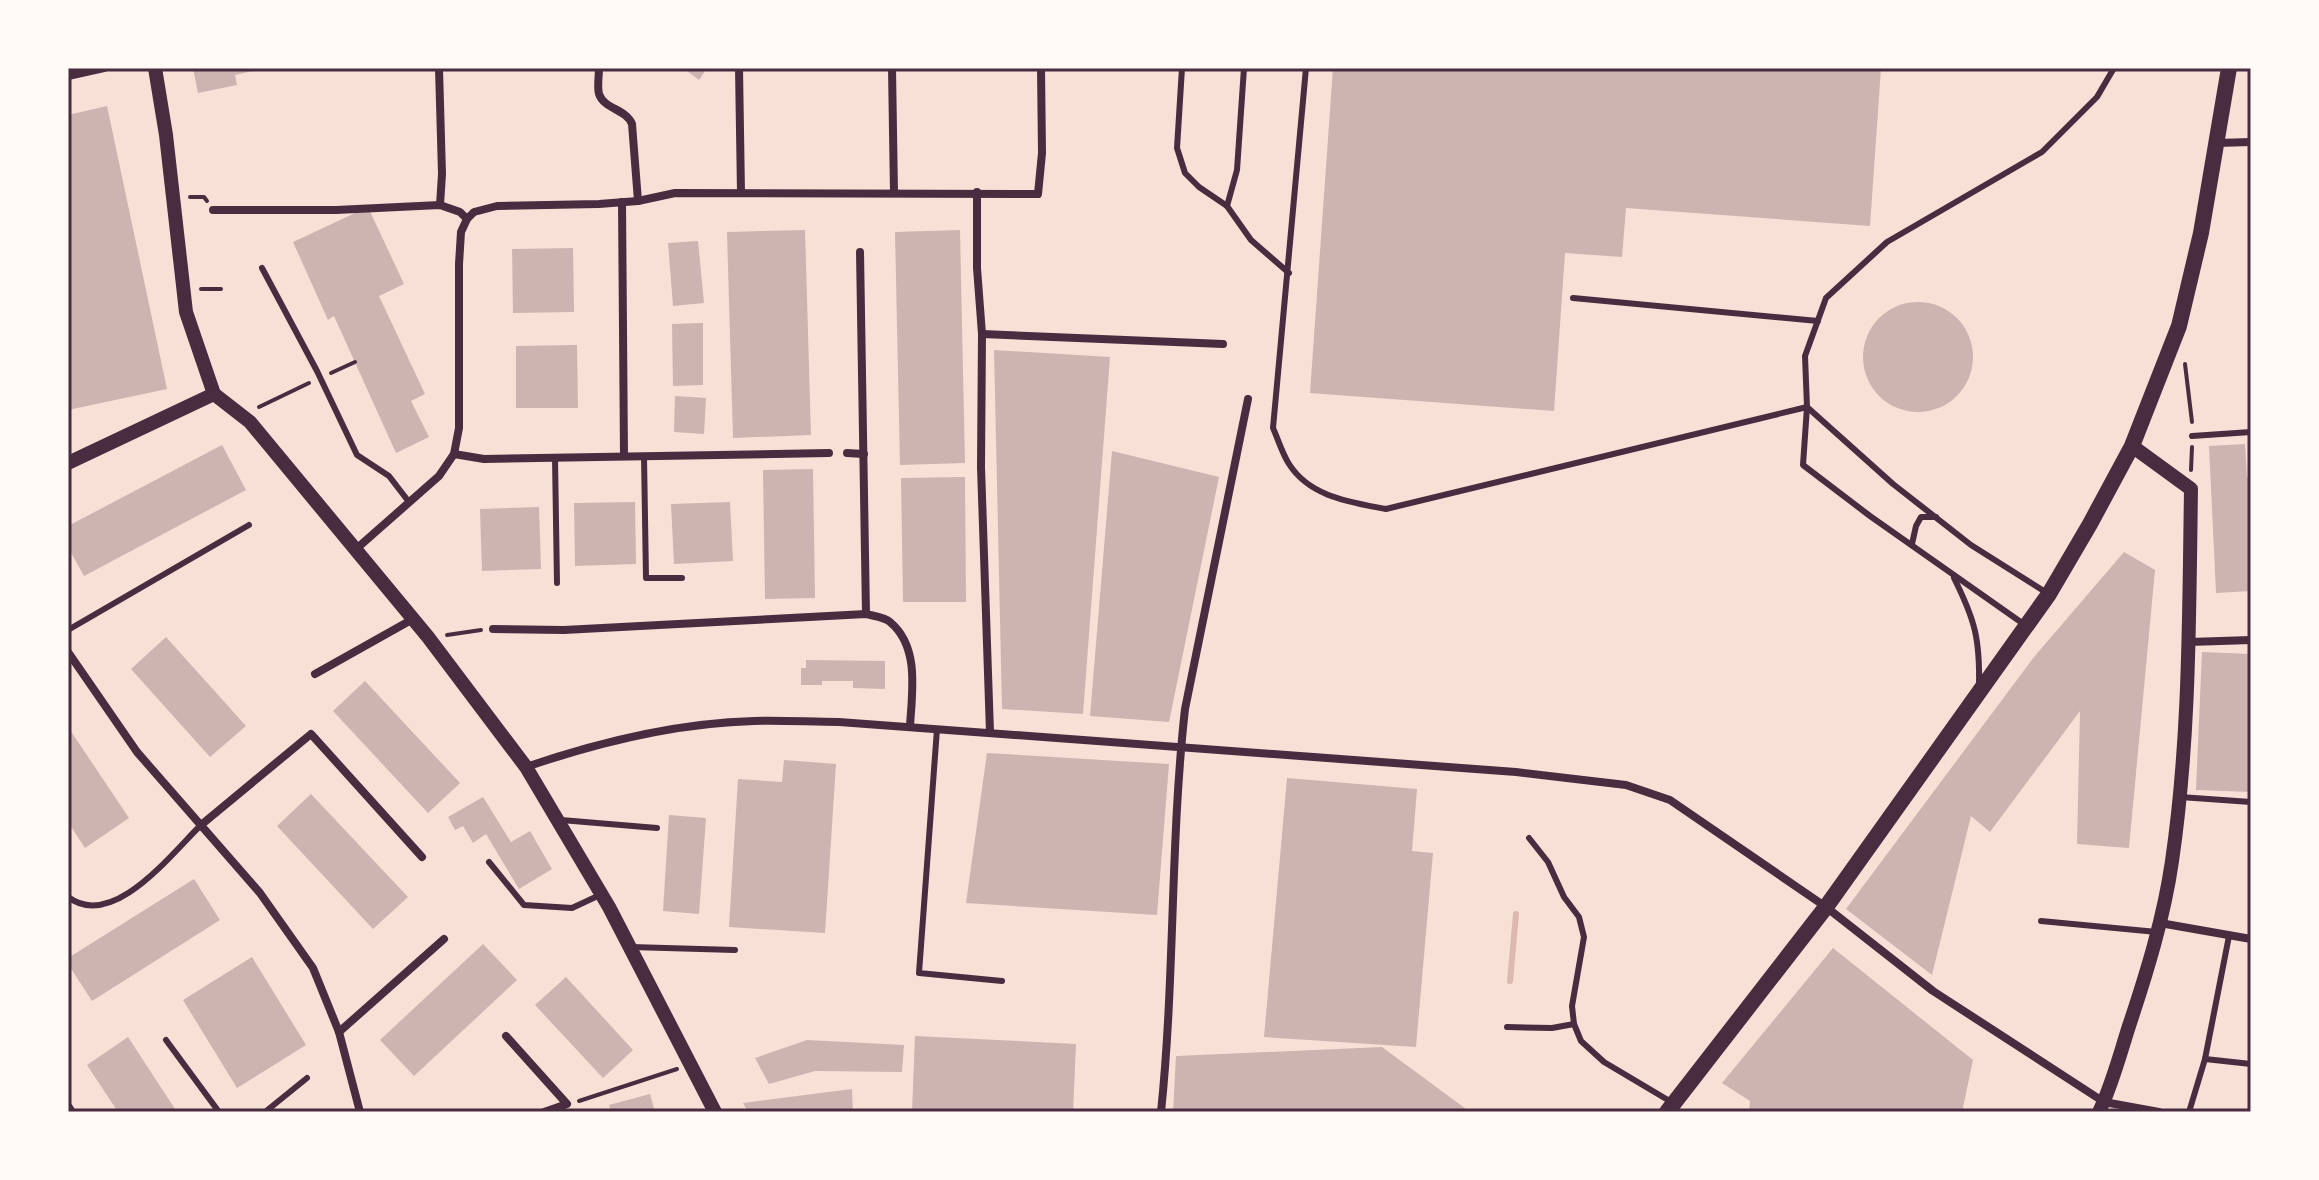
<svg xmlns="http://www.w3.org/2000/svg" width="2319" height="1180" viewBox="0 0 2319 1180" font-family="'Source Sans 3',sans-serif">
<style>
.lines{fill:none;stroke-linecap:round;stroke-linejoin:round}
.stream{stroke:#dcb8b0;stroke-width:6}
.building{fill:#ccb4b1}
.path{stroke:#4a2c40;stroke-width:4}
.service{stroke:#4a2c40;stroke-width:6}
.minor{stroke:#4a2c40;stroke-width:8}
.tertiary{stroke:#4a2c40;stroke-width:14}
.secondary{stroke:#4a2c40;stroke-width:16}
.neatline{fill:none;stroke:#4a2c40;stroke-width:3}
</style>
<rect width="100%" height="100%" fill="#f7e1d7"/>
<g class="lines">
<path class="stream" d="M1510 981 1516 914"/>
</g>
<g class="building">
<path d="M193 68H262V69L235 75 237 85 198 93Z"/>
<path d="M683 68H707L699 80Z"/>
<path d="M1333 68H1881L1870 226 1626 208 1622 257 1565 253 1554 411 1310 393Z"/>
<path d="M107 106 167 389 68 410V115Z"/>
<path d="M368 207 404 284 379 296 425 394 411 401 429 437 396 453 334 316 328 320 293 242Z"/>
<path d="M805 230 811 435 733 438 727 232Z"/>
<path d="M960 230 965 463 900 465 895 232Z"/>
<path d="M698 241 704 303 673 306 668 243Z"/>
<path d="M573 248 574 312 513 313 512 249Z"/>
<circle cx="1918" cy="357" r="55"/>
<path d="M703 323V385L673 386 672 324Z"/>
<path d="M577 345 578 408H516V346Z"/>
<path d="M994 350 1110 357 1083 714 1002 709Z"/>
<path d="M675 396 706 398 704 434 674 432Z"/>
<path d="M2245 444 2247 478H2251V591L2216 593 2209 446Z"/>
<path d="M222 445 246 490 84 576 68 547V526Z"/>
<path d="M1112 451 1219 477 1169 722 1090 716Z"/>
<path d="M813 469 815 598 765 599 763 470Z"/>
<path d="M965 477 966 602H903L901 478Z"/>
<path d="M635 502 636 564 575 566 574 503Z"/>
<path d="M730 502 733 561 674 564 671 504Z"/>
<path d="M539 507 541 569 482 571 480 509Z"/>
<path d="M2124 552 2155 570 2129 848 2077 844 2080 711 1990 832 1971 816 1932 975 1846 909 2034 657Z"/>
<path d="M166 637 246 726 210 757 131 669Z"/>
<path d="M2202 652 2251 654V792L2196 790Z"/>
<path d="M806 660 885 661V689L853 688V681H822V685H801V668H806Z"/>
<path d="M365 681 460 783 428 813 333 711Z"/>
<path d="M68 727 129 818 85 848 68 822Z"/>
<path d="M987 753 1169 764 1157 915 966 903Z"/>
<path d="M784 760 836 764 825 933 729 927 738 779 782 782Z"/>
<path d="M1287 778 1417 789 1412 851 1433 853 1416 1047 1264 1037Z"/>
<path d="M311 794 408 897 373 929 277 826Z"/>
<path d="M483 797 511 842 530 831 552 869 519 889 486 834 473 843 463 826 455 830 448 817Z"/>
<path d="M669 815 706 818 699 914 663 911Z"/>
<path d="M194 879 220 920 92 1001 68 964V958Z"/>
<path d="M483 944 517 980 414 1076 380 1040Z"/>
<path d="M1833 948 1973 1060 1962 1112H1749L1750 1101 1722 1083Z"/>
<path d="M252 957 306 1045 237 1088 183 1000Z"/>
<path d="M566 977 633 1050 603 1078 535 1005Z"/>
<path d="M915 1036 1076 1044 1073 1112H912Z"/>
<path d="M128 1037 177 1112H118L87 1065Z"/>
<path d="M807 1040 904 1045 902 1072 815 1071 769 1084 755 1058Z"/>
<path d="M1382 1047 1470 1112H1173L1176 1056Z"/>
<path d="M852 1089 853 1112H748L743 1103Z"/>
<path d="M650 1094 655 1112H611L609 1105Z"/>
</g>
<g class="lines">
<g class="path">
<path d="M190 197H204L207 201"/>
<path d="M201 289H221"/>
<path d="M2185 364 2192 422"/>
<path d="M331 373 355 362"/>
<path d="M259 407 309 383"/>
<path d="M2191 470 2192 447"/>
<path d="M447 635 481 630"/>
<path d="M579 1101 677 1069"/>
</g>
<g class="service">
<path d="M1182 68 1177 148 1185 173 1199 187 1227 206 1251 240 1289 273"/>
<path d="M1306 68 1273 428C1278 439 1282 453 1289 464 1310 497 1350 502 1386 509L1807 407"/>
<path d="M1227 206 1237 170 1244 68"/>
<path d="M262 268 317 371 357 455 389 476 409 502"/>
<path d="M1573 298 1818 321"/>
<path d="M1807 407 1893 484 1971 545 2047 593"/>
<path d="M2192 436 2251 432"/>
<path d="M644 456 646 578H682"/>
<path d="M555 458 557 583"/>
<path d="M1912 544 1916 526 1921 517H1936"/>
<path d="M1954 578C1975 620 1980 639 1979 686"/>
<path d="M2025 625 1870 516 1803 465 1807 407 1805 356 1826 298 1887 242 2042 152 2097 97 2114 68"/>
<path d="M68 630 249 525"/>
<path d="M937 729 919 973 1002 981"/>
<path d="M2180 797 2251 802"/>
<path d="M561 820 657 828"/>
<path d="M1529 838 1548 862 1564 897 1579 917 1584 937 1572 1006 1574 1024 1581 1041 1604 1062 1673 1103"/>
<path d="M489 862 524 905 572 908 602 894"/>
<path d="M68 897C113 931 171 854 201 825"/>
<path d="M2041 921 2157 932"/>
<path d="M631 947 735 950"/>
<path d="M1507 1027 1552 1028 1574 1024"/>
<path d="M166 1040 219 1112"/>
<path d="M2205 1059 2251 1064"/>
<path d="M265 1112 307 1078"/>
<path d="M2189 1112 2205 1059 2229 936"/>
</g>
<g class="minor">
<path d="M439 68 442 174 440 205"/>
<path d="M599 68C599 76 597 87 599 94 604 109 626 109 632 124L638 201"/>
<path d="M739 68 741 193"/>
<path d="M892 68 894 193"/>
<path d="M68 76 104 68"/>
<path d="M2217 143 2251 142"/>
<path d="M977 192V268L982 334 981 467 990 732"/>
<path d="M622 202 624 456"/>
<path d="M213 210H336L440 205 460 212 467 219"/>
<path d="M860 252 866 614"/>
<path d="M982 334 1223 344"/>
<path d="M847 453 864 454"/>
<path d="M454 454 484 459 829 453"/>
<path d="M355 550 439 476 454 454 459 428V264L461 232 467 219 474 212 497 206 599 204 638 201 675 193 1038 194 1042 153 1041 68"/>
<path d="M493 629 564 630 866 614C873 616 885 617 890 622 920 647 912 692 910 726"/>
<path d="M2189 642 2251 640"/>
<path d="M68 652 137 752 260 893 313 968 339 1032 360 1112"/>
<path d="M315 674 413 619"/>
<path d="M526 767C599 742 676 723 754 721 782 720 811 722 839 722L1516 772 1626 785 1670 800 1826 907 1933 991 2104 1102 2159 1112"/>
<path d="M201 825 311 734 422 857"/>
<path d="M2160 923 2251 939"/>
<path d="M339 1032 444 939"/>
<path d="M506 1036 567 1104 544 1112"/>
<path d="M68 1106 72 1112"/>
<path d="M1161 1112C1175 978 1170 843 1185 709L1248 399"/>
</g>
<g class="tertiary">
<path d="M155 68 166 135 186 312 214 394"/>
<path d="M214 394 250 422 428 637 526 767 609 907 715 1112"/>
<path d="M68 463 214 394"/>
<path d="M2099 1112C2112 1085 2120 1054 2129 1026 2147 972 2164 917 2172 861 2190 738 2189 613 2191 489L2132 446"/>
</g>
<path class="secondary" d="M1667 1112 1826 907 2049 594 2090 524 2132 446 2179 326 2201 233 2229 68"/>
</g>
<rect width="2319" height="1180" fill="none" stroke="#fffaf5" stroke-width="140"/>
<rect x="70" y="70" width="2179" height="1040" class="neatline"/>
</svg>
